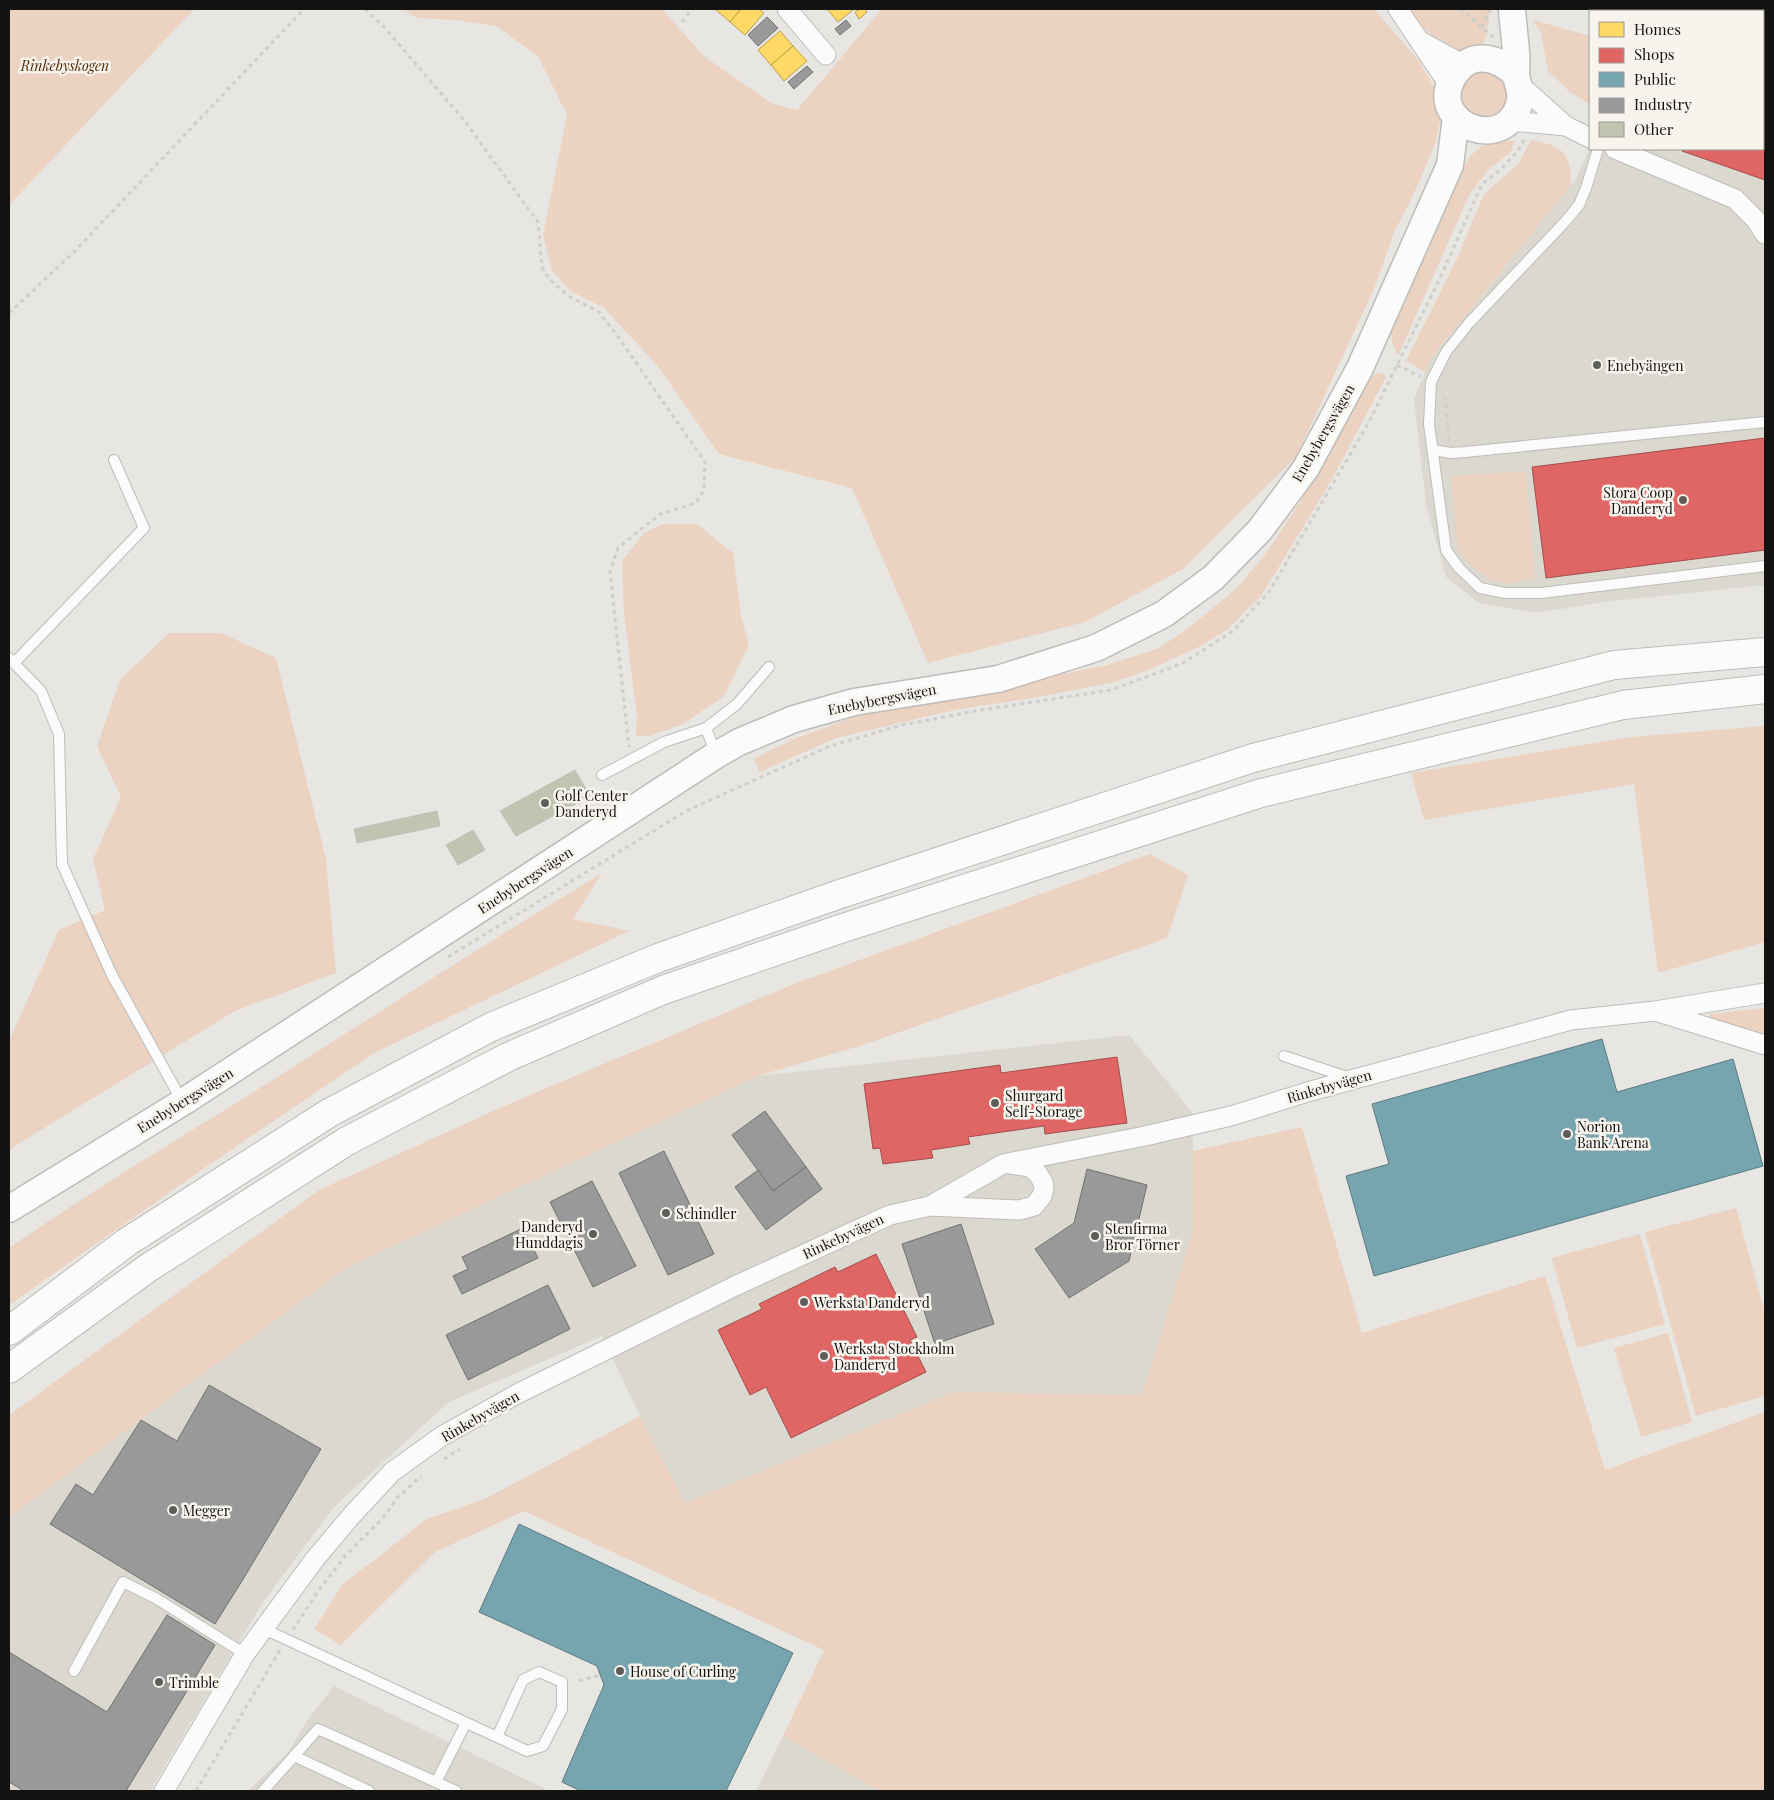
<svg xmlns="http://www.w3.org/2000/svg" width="1774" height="1800" viewBox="0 0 1774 1800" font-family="'Playfair Display',serif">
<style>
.built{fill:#dbd9cf}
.green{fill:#ecd2c1}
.homes{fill:#ffd966;stroke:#b89e4c}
.shops{fill:#e06666;stroke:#a34d4c}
.public{fill:#76a5af;stroke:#597980}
.industry{fill:#999;stroke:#717170}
.building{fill:#c2c4b2;stroke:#c0c1bd}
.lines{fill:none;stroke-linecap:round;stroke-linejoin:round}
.lane-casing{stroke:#bdbcb9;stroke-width:12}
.street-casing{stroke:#bdbcb9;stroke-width:21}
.secondary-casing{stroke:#bdbcb9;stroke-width:29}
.highway-casing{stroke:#bdbcb9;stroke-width:30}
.path{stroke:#cececd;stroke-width:3;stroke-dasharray:4 4;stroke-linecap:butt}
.lane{stroke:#fbfbfb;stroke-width:10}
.street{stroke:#fbfbfb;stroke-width:19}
.secondary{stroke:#fbfbfb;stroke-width:26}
.highway{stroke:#fbfbfb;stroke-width:28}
.poi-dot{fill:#5e5d5a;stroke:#f6f4ed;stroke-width:2}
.labels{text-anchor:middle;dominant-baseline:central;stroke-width:5;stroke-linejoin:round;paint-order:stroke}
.park-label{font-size:14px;font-style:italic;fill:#562802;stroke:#f6f4ed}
.poi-label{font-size:14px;fill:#141311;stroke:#f6f4ed;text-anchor:start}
.street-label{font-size:14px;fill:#141311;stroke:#f6f4ed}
</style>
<rect width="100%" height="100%" fill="#e7e6e2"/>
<g class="built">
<path d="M1763 129 1765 130V585L1604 602 1537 613 1479 603 1446 577 1426 504 1414 399 1431 358 1576 179 1590 148 1763 149Z"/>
<path d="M1129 1035 1192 1112 1193 1151 1194 1231 1142 1396 954 1392 685 1503 640 1416 602 1336 449 1402 334 1507 263 1602 150 1791H9V1517L346 1268 758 1076Z"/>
<path d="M334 1686 549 1791H248L288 1752 308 1719Z"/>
<path d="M783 1736 879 1791H756Z"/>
</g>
<g class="green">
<path d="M9 9H194L9 205Z"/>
<path d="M403 9H662L705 57 771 103 797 110 882 9H1374L1419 61 1444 105 1435 144 1411 200 1395 230 1374 289 1296 457 1183 569 1085 622 928 663 852 488 719 454 657 365 604 308 572 292 552 271 543 235 567 115 538 56 496 26 455 20 417 18Z"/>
<path d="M1408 9H1490L1488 25 1484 43 1459 50C1439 40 1419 29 1408 9Z"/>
<path d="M1648 9H1765V130L1763 129V11H1647Z"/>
<path d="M1533 20 1590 36V104L1570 92 1548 71 1541 33Z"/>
<path d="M1486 71C1505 74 1517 103 1497 114 1493 117 1486 118 1481 119L1463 108 1460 91C1468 78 1469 73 1486 71Z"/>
<path d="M1531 140C1562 146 1571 151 1571 185L1431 358 1425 372 1406 361 1455 263 1484 194 1519 163Z"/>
<path d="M1501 141H1515L1510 153 1490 168 1469 195 1398 356 1392 342 1391 332 1460 171C1473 152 1478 144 1501 141Z"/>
<path d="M1378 373H1383L1386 377 1331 481 1261 596 1228 629 1197 648 1148 670 1115 682 1033 698 959 709 836 738 760 772 753 759 794 739 860 715 1107 665 1159 648 1189 628 1238 587 1267 552 1299 504 1370 377Z"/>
<path d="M1526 471 1535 578 1505 584 1490 579 1471 566 1458 548 1451 476Z"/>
<path d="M663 524H697L733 553 741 616 749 645 724 696 683 724 650 736H636L637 717 624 613 622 561 644 533Z"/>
<path d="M169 633H221L276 658 326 859 336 973 235 1011 18 1144 9 1151V1041L59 930 105 910 93 859 121 797 97 746 120 680Z"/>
<path d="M1765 726V942L1658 973 1634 784 1424 820 1411 773 1632 737Z"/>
<path d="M1150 854 1188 875 1167 938 863 1045 758 1076 346 1268 9 1517V1415L319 1190 518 1100 794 984Z"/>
<path d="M602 873 573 919 629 931 374 1053 203 1169 9 1305V1248C84 1196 163 1148 241 1100 361 1024 480 947 602 873Z"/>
<path d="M1765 1008V1034L1718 1022 1710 1018V1014Z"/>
<path d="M1302 1127 1362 1333 1545 1276 1605 1470 1765 1412V1791H879L783 1736 824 1650 524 1511 435 1552 341 1645 314 1629 342 1585 427 1519 487 1498 640 1416 685 1503 954 1392 1142 1395 1193 1231V1151Z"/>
<path d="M1736 1208 1765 1313V1396L1696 1416 1645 1232Z"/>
<path d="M1640 1234 1665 1324 1577 1348 1552 1258Z"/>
<path d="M1668 1333 1692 1422 1641 1437 1614 1348Z"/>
</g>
<g class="homes">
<path d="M715 9H741L730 22Z"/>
<path d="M741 9H759L764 13 745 35 730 22Z"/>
<path d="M827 9H854L838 22Z"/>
<path d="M860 9H865L867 12 859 19 855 12Z"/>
<path d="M780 31 793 46 771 65 758 50Z"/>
<path d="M793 46 807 61 784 81 771 65Z"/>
</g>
<g class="shops">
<path d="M1763 134 1765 135V180L1682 151 1683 149H1763Z"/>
<path d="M1765 438V550L1546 578 1532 467Z"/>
<path d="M1117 1057 1127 1123 1045 1134 1044 1126 968 1137 970 1144 931 1150 933 1158 883 1164 880 1148 873 1149 864 1084 1000 1065 1001 1073Z"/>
<path d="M876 1254 917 1337 910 1340 926 1372 791 1438 766 1387 750 1395 718 1330 762 1309 759 1304 835 1267 838 1272Z"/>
</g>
<g class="public">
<path d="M1602 1039 1617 1092 1733 1059 1763 1166 1374 1276 1346 1176 1389 1164 1372 1104Z"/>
<path d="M519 1524 793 1653 726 1791H581L562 1782 604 1685 597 1666 479 1612Z"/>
</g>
<g class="industry">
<path d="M767 17 778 28 758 46 748 35Z"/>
<path d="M846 20 851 26 840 35 835 29Z"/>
<path d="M807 66 813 72 794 89 788 82Z"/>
<path d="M765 1111 806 1167 773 1191 732 1135Z"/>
<path d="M664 1151 714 1254 668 1275 619 1173Z"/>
<path d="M806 1167 822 1189 766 1230 735 1187 758 1170 773 1191Z"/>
<path d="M1087 1169 1147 1185 1129 1261 1069 1298 1035 1249 1074 1223Z"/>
<path d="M592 1181 636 1266 593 1287 550 1202Z"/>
<path d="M961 1224 994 1324 935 1344 902 1244Z"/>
<path d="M523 1228 538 1258 462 1294 453 1276 468 1269 462 1257Z"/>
<path d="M548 1285 570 1329 468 1380 446 1335Z"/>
<path d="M209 1385 321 1449 242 1581 215 1624 50 1524 76 1484 93 1495 141 1420 177 1441Z"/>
<path d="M167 1615 215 1645 126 1791H24L9 1782V1652L107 1712Z"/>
</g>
<g class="building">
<path d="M575 770 590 796 516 836 500 811Z"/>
<path d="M437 811 440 826 357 843 354 829Z"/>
<path d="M473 830 485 850 458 865 446 845Z"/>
</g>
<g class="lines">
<defs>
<g id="lane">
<path d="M1598 149 1586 188 1579 205 1564 223 1469 323 1446 352 1431 382 1429 424 1446 550 1459 568 1480 588 1505 593H1541L1765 566"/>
<path d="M1433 450 1451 453 1465 452 1765 422"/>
<path d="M9 658 41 691 59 734 62 864 112 975 182 1101"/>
<path d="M14 663 144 528 114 460"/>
<path d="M716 755 706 728 737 704 769 667"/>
<path d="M602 775 664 742 706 728"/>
<path d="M1284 1056 1350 1078"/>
<path d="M264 1629 497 1737 527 1751 543 1746 562 1709V1682L539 1672 523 1680 497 1737"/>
<path d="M74 1671 123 1582 157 1599 245 1654"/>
<path d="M294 1756 369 1791"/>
<path d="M436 1782 466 1723"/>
<path d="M263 1791 318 1729 456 1791"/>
</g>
<g id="street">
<path d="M787 9 826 55"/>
<path d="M1398 9 1449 85"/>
<path d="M1424 43 1464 65"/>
<path d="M1519 84 1566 126 1590 138"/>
<path d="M1510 121 1566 126"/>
<path d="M1615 149 1735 199 1756 220 1765 234"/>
<path d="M1658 1012 1765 1045"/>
<path d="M930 1206 1019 1210 1034 1206 1042 1196 1044 1188 1043 1182 1038 1174 1030 1167 1010 1164"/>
<path d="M164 1791 245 1654 315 1559 352 1515 392 1472 442 1436 519 1393 735 1286 890 1215 930 1206 1003 1164 1145 1136 1231 1116 1311 1091 1571 1020 1655 1011 1765 993"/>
</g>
<g id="secondary">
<path d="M1512 10C1513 24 1515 38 1516 52 1517 60 1516 68 1516 75 1517 84 1522 92 1520 101 1508 155 1430 126 1451 81 1466 50 1495 54 1516 75"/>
<path d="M9 1209 183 1102 716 755 739 742 794 719 854 702 998 679 1096 648 1164 614 1213 578 1260 530 1306 468 1360 368 1450 165 1456 117"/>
</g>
<g id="highway">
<path d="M9 1331 127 1242 329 1113 491 1027 658 958 837 895 1253 758 1614 665 1765 652"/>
<path d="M9 1369 148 1268 347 1141 508 1057 663 990 837 930 1261 793 1623 705 1765 689"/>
</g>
</defs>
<use href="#lane" class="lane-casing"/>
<use href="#street" class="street-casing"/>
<use href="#secondary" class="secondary-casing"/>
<use href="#highway" class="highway-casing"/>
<g class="path">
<path d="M365 9 385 28 463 119 538 222 542 267 550 280 569 296 599 312 616 334 705 462 704 490 696 503 660 514 618 548 610 572 629 747"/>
<path d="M1460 9 1493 37"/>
<path d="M682 22 692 9"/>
<path d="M1482 27 1490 10"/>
<path d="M9 313 74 252 304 9"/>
<path d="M1397 365 1421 377"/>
<path d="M1445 397 1449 441"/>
<path d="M448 957 686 811 830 746 902 725 975 711 1111 690 1183 663 1233 631 1269 592 1369 422 1441 276 1482 184 1499 171 1518 151 1524 140"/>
<path d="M444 1459 460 1449"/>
<path d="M293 1630 316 1594 345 1556 383 1518 398 1497 421 1476"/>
<path d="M579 1681 600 1675"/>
<path d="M196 1791 280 1650"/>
</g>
<use href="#lane" class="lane"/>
<use href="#street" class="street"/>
<use href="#secondary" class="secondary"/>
<use href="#highway" class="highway"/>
</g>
<g class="poi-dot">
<circle cx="1597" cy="365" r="5"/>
<circle cx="1683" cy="500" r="5"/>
<circle cx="545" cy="803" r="5"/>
<circle cx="995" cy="1103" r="5"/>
<circle cx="1567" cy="1134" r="5"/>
<circle cx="666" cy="1213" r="5"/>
<circle cx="593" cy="1234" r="5"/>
<circle cx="1095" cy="1236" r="5"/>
<circle cx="804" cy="1302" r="5"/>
<circle cx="824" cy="1356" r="5"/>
<circle cx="173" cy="1510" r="5"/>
<circle cx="620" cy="1671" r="5"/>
<circle cx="159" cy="1682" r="5"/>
</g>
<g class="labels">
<g class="park-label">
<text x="65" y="65">Rinkebyskogen</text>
</g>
<g class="poi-label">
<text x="1607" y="365">Enebyängen</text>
<text x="1673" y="492" text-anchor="end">Stora Coop<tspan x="1673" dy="16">Danderyd</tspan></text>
<text x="555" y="795">Golf Center<tspan x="555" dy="16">Danderyd</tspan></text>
<text x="1005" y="1095">Shurgard<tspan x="1005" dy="16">Self-Storage</tspan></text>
<text x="1577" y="1126">Norion<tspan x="1577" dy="16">Bank Arena</tspan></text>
<text x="676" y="1213">Schindler</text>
<text x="583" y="1226" text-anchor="end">Danderyd<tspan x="583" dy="16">Hunddagis</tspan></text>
<text x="1105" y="1228">Stenfirma<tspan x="1105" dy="16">Bror Törner</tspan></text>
<text x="814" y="1302">Werksta Danderyd</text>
<text x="834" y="1348">Werksta Stockholm<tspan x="834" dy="16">Danderyd</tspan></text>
<text x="183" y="1510">Megger</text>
<text x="630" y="1671">House of Curling</text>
<text x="169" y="1682">Trimble</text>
</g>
<g class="street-label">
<text transform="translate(1323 433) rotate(-60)">Enebybergsvägen</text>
<text transform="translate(882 699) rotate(-11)">Enebybergsvägen</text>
<text transform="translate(525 880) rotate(-33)">Enebybergsvägen</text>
<text transform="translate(1329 1086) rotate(-16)">Rinkebyvägen</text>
<text transform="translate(185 1100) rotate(-32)">Enebybergsvägen</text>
<text transform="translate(843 1236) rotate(-25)">Rinkebyvägen</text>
<text transform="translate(480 1416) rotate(-30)">Rinkebyvägen</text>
</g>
</g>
<rect width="1774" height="1800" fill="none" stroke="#141311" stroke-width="20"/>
<rect x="1589" y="10" width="175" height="140" fill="#f6f4ed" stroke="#9c9a95"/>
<rect x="1599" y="22" width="25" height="15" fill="#ffd966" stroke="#9c9a95"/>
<text x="1634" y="35" font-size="15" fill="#141311">Homes</text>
<rect x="1599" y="48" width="25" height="15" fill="#e06666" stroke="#9c9a95"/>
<text x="1634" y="60" font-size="15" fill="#141311">Shops</text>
<rect x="1599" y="72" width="25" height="15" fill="#76a5af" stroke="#9c9a95"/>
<text x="1634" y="85" font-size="15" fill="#141311">Public</text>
<rect x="1599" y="98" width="25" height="15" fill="#999999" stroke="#9c9a95"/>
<text x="1634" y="110" font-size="15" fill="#141311">Industry</text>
<rect x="1599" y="122" width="25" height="15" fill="#c2c4b2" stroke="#9c9a95"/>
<text x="1634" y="135" font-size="15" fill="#141311">Other</text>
</svg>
